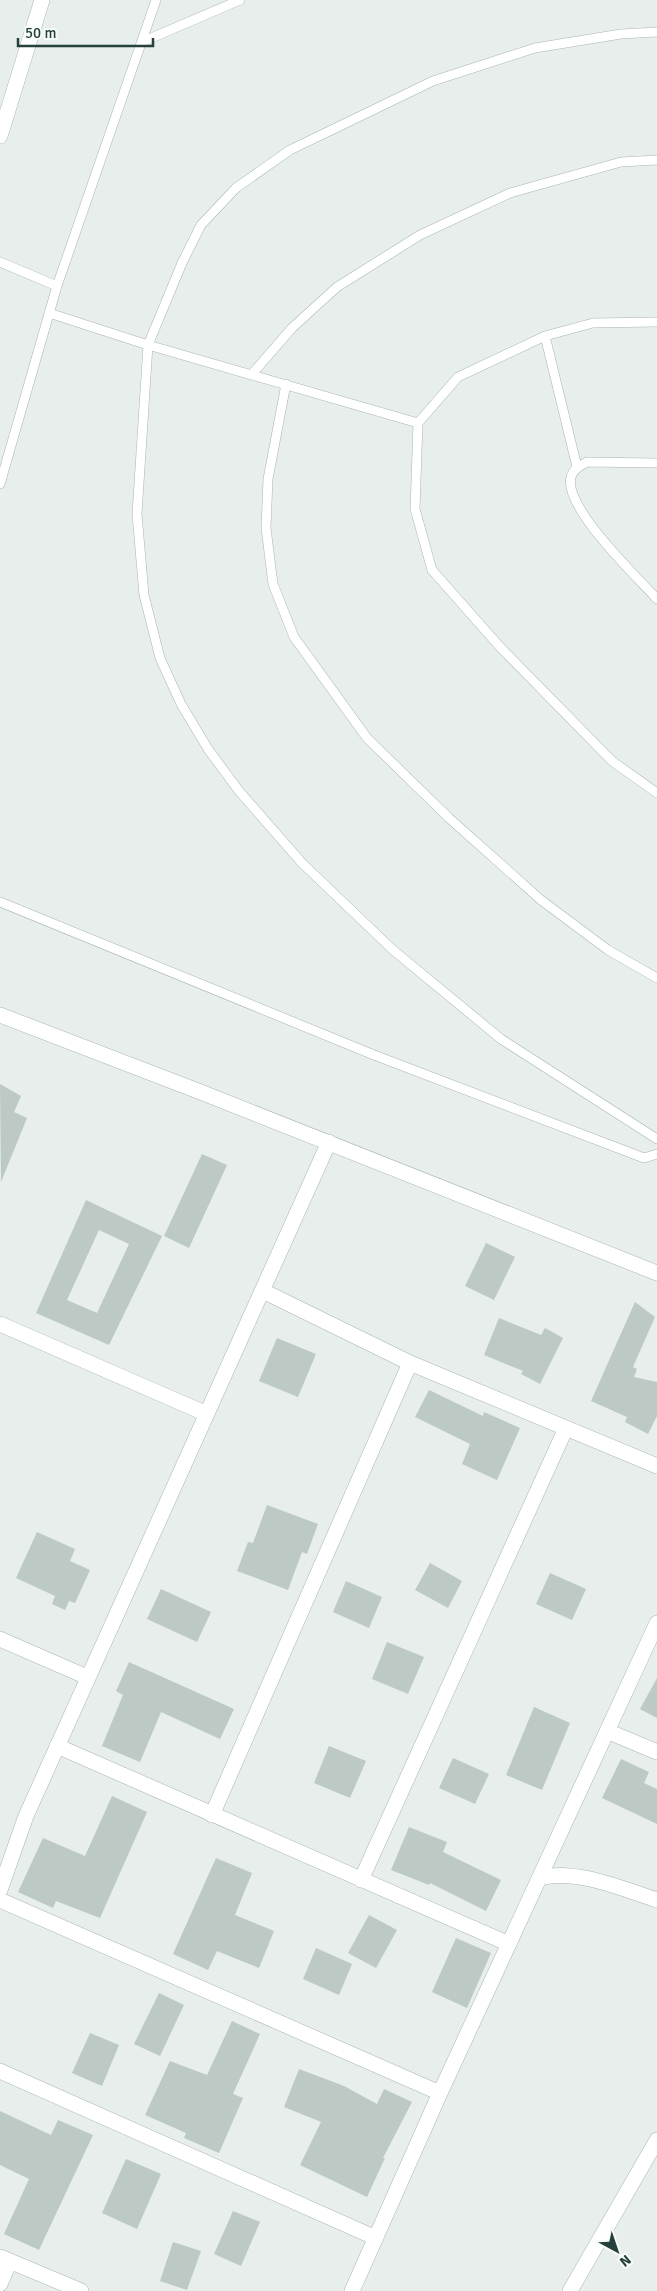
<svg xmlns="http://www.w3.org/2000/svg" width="657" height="2291" viewBox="0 0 657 2291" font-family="Signika,sans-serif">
<rect width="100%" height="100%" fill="#e7eeec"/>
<!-- building -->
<path fill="#bcc9c5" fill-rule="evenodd" d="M0 1084 21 1096 14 1112 27 1118 1 1182Z
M202 1154 227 1165 189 1248 164 1236Z
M86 1200 162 1236 109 1345 36 1313ZM99 1230 129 1244 97 1313 67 1300Z
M486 1243 515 1257 494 1300 465 1286Z
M635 1302 655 1317 633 1367 637 1369 634 1377 657 1382V1416L648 1434 625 1422 627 1417 591 1401Z
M499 1318 541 1335 545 1328 563 1338 540 1384 521 1374 523 1371 484 1355Z
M277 1338 316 1354 298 1397 259 1381Z
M429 1390 483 1416 484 1412 520 1428 497 1480 462 1464 470 1444 415 1417Z
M267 1505 318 1524 307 1554 302 1552 288 1590 237 1571 248 1542 253 1543Z
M37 1532 75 1549 70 1561 90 1570 75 1603 69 1601 65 1610 52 1604 55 1596 16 1578Z
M430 1563 462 1581 448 1608 415 1590Z
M550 1573 586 1589 572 1620 536 1604Z
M346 1581 382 1597 369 1628 333 1612Z
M161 1589 211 1612 197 1642 147 1619Z
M387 1642 424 1657 408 1694 372 1679Z
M129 1662 234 1709 220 1739 161 1712 140 1762 102 1746 123 1695 116 1691Z
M657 1678V1718L640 1709Z
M534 1707 570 1723 542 1790 506 1775Z
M329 1746 366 1761 350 1798 314 1783Z
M453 1758 489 1774 475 1804 439 1788Z
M621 1759 649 1772 644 1783 657 1789V1824L602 1798Z
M112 1796 147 1812 100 1918 56 1901 53 1908 18 1892 43 1838 85 1856Z
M409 1827 447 1842 443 1852 501 1880 486 1911 430 1883 429 1885 391 1870Z
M216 1858 252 1873 235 1915 274 1931 259 1968 217 1951 208 1970 173 1954Z
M369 1915 397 1930 376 1968 348 1953Z
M456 1938 491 1953 467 2008 432 1992Z
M316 1948 352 1964 339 1995 303 1979Z
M159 1993 184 2005 160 2056 134 2044Z
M232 2021 260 2034 233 2094 243 2098 219 2153 184 2138 186 2133 145 2115 170 2061 207 2075Z
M90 2033 119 2045 102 2086 72 2073Z
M299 2069 344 2086 377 2104 384 2089 412 2102 383 2158H385L367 2197 300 2165 321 2122 284 2107Z
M0 2111 51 2135 58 2120 93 2135 39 2250 4 2234 29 2179 0 2165Z
M126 2159 161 2174 137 2229 102 2213Z
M233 2211 260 2222 241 2266 214 2254Z
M173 2242 201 2251 187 2290 160 2281Z"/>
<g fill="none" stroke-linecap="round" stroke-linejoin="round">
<!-- lane casing -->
<g stroke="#a9b6b4" stroke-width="10">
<path id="lane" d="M657 32 621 34 535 48 433 81 290 150 236 188 201 225 182 263 148 345 137 514 144 595 160 658 181 704 208 749 239 791 302 863 393 950 501 1039 657 1139
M142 42 240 0
M0 262 57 286
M49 313 148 345 418 423
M657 322 593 323 545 336 458 377 418 423 415 509 432 570 500 647 612 761 657 793
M545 336 577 467
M252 374 292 328 337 287 420 235 510 193 621 162 657 160
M286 384 268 479 266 528 273 584 294 637 367 738 449 818 541 900 608 950 657 978
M657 463 587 462C581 465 573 469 571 477 563 507 637 577 657 599
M0 484 57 286 156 0
M0 902 374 1055 644 1158 657 1154"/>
</g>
<!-- street casing -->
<g stroke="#a9b6b4" stroke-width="16">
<path id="street" d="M0 136 42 0
M0 1015 198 1091 657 1273
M263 1291 410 1363 657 1466
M0 1324 207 1414
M0 1639 87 1677
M607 1731 657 1752
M57 1746 509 1944
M212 1815 410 1363
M540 1878C575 1868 623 1889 657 1900
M361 1880 566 1428
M0 1890 26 1816 329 1142
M0 1900 440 2093
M0 2071 376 2238
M0 2257 81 2291
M0 2284 10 2261
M352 2291 440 2093 657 1623
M570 2291 657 2140"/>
</g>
<!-- lane -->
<use href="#lane" stroke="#fff" stroke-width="9"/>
<!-- street -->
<use href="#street" stroke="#fff" stroke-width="15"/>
</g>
<!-- north arrow -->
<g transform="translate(617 2251) rotate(140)" stroke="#f7fbf9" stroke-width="4" paint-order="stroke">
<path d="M0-4L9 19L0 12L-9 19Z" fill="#26403c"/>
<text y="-8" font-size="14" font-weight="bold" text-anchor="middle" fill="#26403c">N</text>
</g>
<!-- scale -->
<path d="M18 38v8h135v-8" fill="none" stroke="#26403c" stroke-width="2.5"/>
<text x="25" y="38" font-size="15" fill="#26403c" stroke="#f7fbf9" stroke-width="4" paint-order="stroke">50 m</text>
</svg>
